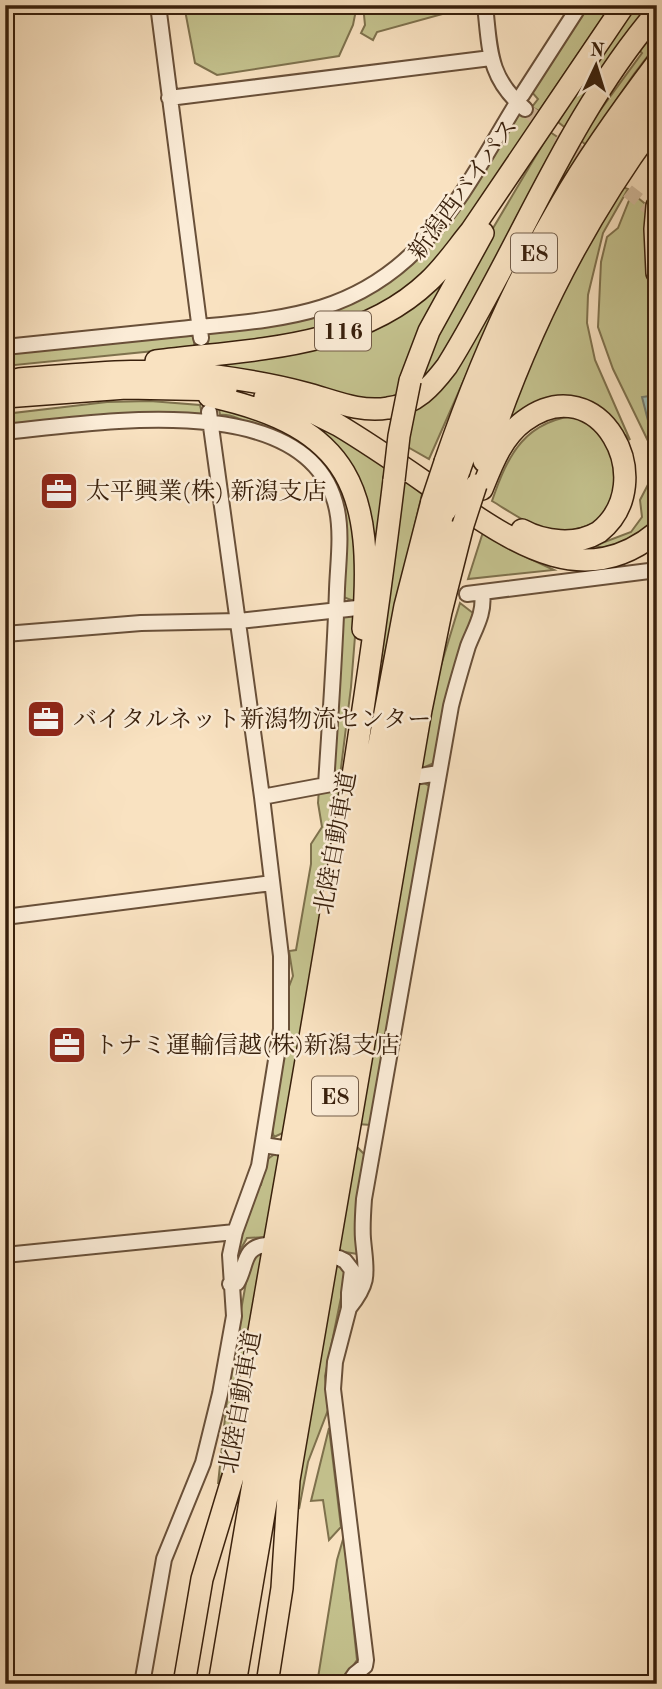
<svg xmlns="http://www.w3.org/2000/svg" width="662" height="1689" viewBox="0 0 662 1689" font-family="'Old Standard TT','Noto Serif JP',serif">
<rect width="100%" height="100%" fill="#f9e2c1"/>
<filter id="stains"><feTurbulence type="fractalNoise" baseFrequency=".00286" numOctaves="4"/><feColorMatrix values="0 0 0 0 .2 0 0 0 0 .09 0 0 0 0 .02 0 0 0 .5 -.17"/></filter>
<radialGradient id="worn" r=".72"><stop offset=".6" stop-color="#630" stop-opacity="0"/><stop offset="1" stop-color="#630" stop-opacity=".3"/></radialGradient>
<!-- green -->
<path fill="#c4c28e" stroke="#7e714d" stroke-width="2" d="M184 5H357L353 25 339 56 217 75 195 63Z
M363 5H453L445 7 446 13 377 32 373 40 361 33 365 25Z
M587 5H611L539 111 532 107 538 99 530 90Z
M635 5H653C618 43 590 83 568 130L558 122 599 57Z
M657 30V44L634 74 586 145 579 139 642 53 638 49Z
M530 110 537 117C495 182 455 259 388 301 335 334 268 339 208 345L207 336 213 330 304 320 348 305 394 278 435 239 513 113Z
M550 132 565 142 432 373 416 387 421 369 483 245Z
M573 147 581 154 483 337 429 459 406 446 412 406Z
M622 187 628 189 603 233 588 295 587 323 595 360 630 440 600 409 507 426 512 401 567 284Z
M632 193 649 207 648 272 657 313V522C643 533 612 552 594 546L631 532 642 517 640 500 653 475 650 445 613 369 598 327 601 262 607 237 618 228Z
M443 280 449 283 397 397 380 401 349 398 217 372 216 363 313 349Z
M191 332 195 335 194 347 5 366V352Z
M150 401 200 405 202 414 199 417 5 428V414L107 402Z
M219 409 261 417 314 444 353 507 356 602 341 596 337 495C313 475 250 411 220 415Z
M287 411 328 428 387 465 375 589 368 516Z
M580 415 624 460 604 518C555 545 535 527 492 501 508 454 525 420 580 415Z
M403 479 422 494 383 662 379 659Z
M483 532 503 546 554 570 468 579Z
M460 603 473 613 455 668 434 763 416 771 429 705Z
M357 611 351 687 340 776 328 770 340 617Z
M417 779 431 787 371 1125 357 1124Z
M339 786 330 878 285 1132 274 1137 270 1123 285 997 293 976 289 951 296 950 311 864V844L322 827 318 803 319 788Z
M356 1146 365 1155 358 1254 338 1251Z
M279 1151 283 1153 266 1237 247 1238 234 1261 256 1188 261 1185 265 1161Z
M263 1247V1261L230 1453 218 1484 230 1371 251 1255Z
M336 1260 346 1273 325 1376 328 1410 308 1462 299 1509 297 1487Z
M329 1428 341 1527 329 1540 323 1500 311 1501Z
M344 1536 357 1660 341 1684H317L337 1560Z"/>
<!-- water -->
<path fill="#9ebdb5" stroke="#767e71" stroke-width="2" d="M657 395V452H656L642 397Z"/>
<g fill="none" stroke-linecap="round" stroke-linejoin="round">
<!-- minor-tunnel -->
<path stroke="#d3bb9d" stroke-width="14" stroke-dasharray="14 7" stroke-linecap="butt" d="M525 109 595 165
M611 178 657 214"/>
<!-- minor casing -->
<g stroke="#695039" stroke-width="18">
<path id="minor" d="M158 5 201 338
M485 5C490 50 488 78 525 109
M522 95 580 5
M169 98 491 58
M5 347C63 341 121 335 180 329 275 319 352 319 423 243 461 203 488 150 517 103
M5 432C95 423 312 386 337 510 342 535 338 563 337 589 335 654 330 720 326 785
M467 594 657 570
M5 634 141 623 239 621 357 608
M420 776 439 773
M262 797 342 782
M5 917 272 883
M263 1145 283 1148
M5 1255 235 1232
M339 1258 345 1261 352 1270 349 1293V1308L335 1362 333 1389 366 1660 365 1666 355 1674 348 1684
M230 1284 237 1283C247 1267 242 1247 266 1245
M349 1308C371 1281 366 1272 363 1239 362 1226 363 1213 364 1199L451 706C456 686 462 666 468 646 475 628 485 613 482 593
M142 1684 164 1559 203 1463 220 1394 234 1316 230 1255 235 1232 259 1166 281 1029V956L262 797 209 412"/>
</g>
<!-- highway casing -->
<g stroke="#39200c" stroke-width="24">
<path id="highway" d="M657 206 655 229 657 273
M156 361C250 349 357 350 429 281 445 266 457 248 471 231L624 5
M19 379C84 374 150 366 216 376 246 380 276 385 305 393 332 400 359 413 388 408 416 404 431 387 447 366 519 250 567 117 657 12
M410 381 429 331 483 233
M209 396C353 427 374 491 363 629
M5 397 126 388 226 390
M265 397 314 413 338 425C375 447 410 472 445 496 511 540 582 594 657 532
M484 461C523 341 581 223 657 121
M445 462C476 372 513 286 561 204 589 155 623 108 657 63
M459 471C508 329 567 212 657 90
M482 489C492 464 502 437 524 421 599 365 662 482 599 532 576 546 544 542 522 530
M184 1684 202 1579 235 1470C291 1141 354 812 394 480
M219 1684 375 766 405 606 432 501
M235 1684 400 718 422 608 446 510
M267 1684 282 1588 289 1480 421 710 441 612 463 525"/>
</g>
<!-- minor -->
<use href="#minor" stroke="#fbecd7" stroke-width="14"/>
<!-- highway -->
<use href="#highway" stroke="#f9e2c1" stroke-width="21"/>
<!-- highway-bridge casing -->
<g stroke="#39200c" stroke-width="24" stroke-linecap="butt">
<path id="highway-bridge" d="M394 480 399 436 410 381
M432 501 445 462
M446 510 459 471
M463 525 476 485"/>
</g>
<!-- highway-bridge -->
<use href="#highway-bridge" stroke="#f9e2c1" stroke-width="21"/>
</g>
<!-- icons -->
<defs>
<g id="office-square" transform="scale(2.0125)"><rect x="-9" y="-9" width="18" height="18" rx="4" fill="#8f2418" stroke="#fbecd7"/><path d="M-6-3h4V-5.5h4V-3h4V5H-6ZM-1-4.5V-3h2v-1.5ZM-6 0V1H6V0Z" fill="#fff"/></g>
</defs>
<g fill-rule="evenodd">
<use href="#office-square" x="59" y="491"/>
<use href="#office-square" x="46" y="719"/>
<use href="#office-square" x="67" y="1045"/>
</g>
<g text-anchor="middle" stroke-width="5" stroke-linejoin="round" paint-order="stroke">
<!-- shield labels -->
<g fill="#fbecd7" stroke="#735d49" stroke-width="2">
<rect x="511" y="233.5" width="46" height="39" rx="5"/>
<rect x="315" y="311.5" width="56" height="39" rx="5"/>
<rect x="312" y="1076.5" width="46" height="39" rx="5"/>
</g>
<g font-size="23" font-weight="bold" fill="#39200c">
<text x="534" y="261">E8</text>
<text x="343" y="339">116</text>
<text x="335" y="1104">E8</text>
</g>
<!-- street labels -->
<g font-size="24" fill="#39200c" stroke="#fbecd7">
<text transform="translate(463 189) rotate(-54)" y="8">新潟西バイパス</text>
<text transform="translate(335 843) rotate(-80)" y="8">北陸自動車道</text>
<text transform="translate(240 1402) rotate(-80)" y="8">北陸自動車道</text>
</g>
<!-- poi labels -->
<g font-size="24" fill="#39200c" stroke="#fbecd7" text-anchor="start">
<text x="86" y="499">太平興業(株) 新潟支店</text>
<text x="73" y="727">バイタルネット新潟物流センター</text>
<text x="94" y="1053">トナミ運輸信越(株)新潟支店</text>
</g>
</g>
<!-- margin -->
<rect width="662" height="1689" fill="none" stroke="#f9e2c1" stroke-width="28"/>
<rect x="7" y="7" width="648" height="1675" fill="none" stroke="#39200c" stroke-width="3.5"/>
<rect x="14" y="14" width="634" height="1661" fill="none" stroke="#39200c" stroke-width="2"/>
<!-- north arrow -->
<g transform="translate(596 66) rotate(4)" stroke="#fbecd7" stroke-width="5" paint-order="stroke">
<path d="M0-5L12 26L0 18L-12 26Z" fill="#39200c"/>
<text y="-10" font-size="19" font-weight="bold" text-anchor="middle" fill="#39200c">N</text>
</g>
<rect width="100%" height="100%" filter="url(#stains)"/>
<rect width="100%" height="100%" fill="url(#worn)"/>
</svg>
